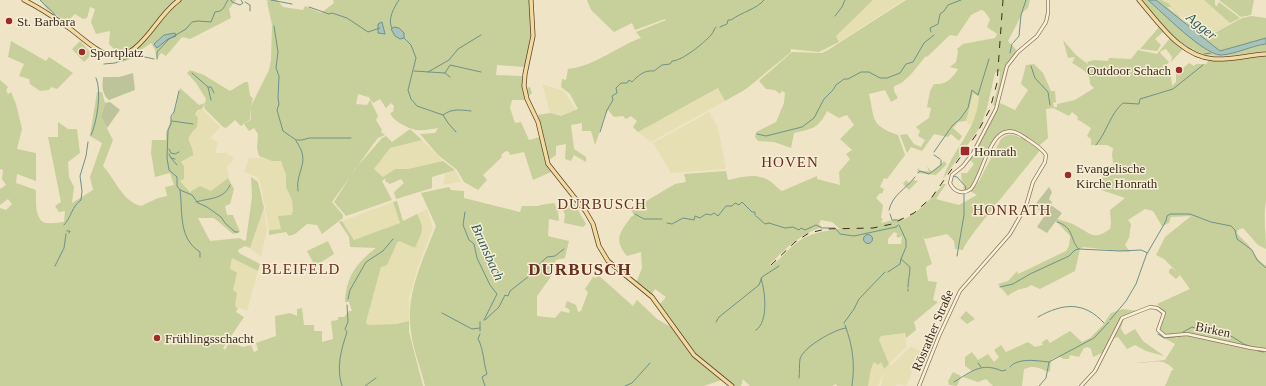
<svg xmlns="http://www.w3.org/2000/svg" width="1266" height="386" viewBox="0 0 1266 386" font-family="'Times New Roman',serif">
<rect width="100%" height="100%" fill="#f0e4c7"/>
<!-- farmland -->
<path fill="#e6dfb4" d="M873 0H904L839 42 836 36Z
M1161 0H1204L1230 23 1208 34H1203Z
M542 84 564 91 576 110 561 116 550 113Z
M719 88 725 101 651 142 638 132Z
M973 93 979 98 978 111 974 123 968 125 966 121V115Z
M202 109 220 127 207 142 211 138 218 142 215 153H225L227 150V154L234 158 232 162 227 166 229 177 211 191 204 188 191 192 180 181 184 179 181 163 192 155V149L188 140V136L197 127 196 112Z
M709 112 718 128 726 169 671 173 653 143Z
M422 140 443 161 408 169H395L383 177 374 169 390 148Z
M249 158H261L272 161H281L286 175V187L292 200 294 211 281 229 269 230 260 181 257 177 244 172Z
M455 170 461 182 443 185 445 173Z
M393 202 400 223 354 240 342 221Z
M264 208 267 229 261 257 250 248Z
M427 209 433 228 417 270 409 299V321L396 324 368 325 366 322 381 267 399 241 415 248 422 222 417 214Z
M232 258 258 271 247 311 235 306 237 293 233 291 237 274 230 270Z
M904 333 907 346 889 364 879 340 881 336Z
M911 346 921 351 906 386 897 384 896 386H881L884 372 878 386H868L871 369 874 361 881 362 884 369 889 364 891 366Z"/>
<!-- green -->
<path fill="#c7cf9a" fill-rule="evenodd" d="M40 0H236L229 9 231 18 190 39 182 37 166 56 161 53 157 59 155 50 151 43 134 55 137 57 122 62 118 53 109 44 110 31 96 34 91 22 95 9 90 7 87 18 83 19 75 14 67 22 47 9Z
M266 0H277L283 7 303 10 305 6 321 13 334 3 333 0H530L532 34 525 64 524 67 497 65 496 75 522 76V89L530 87 532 93 524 100H512L510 108 515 123 521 122 529 140 540 137 544 158 551 172 533 180 524 152 510 155 509 152 506 151 501 155 502 157 483 175 487 180 478 190 464 182 457 170 438 155 420 134 435 133 438 128C431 129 422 131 416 130 407 128 393 121 390 113L393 112 394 106 391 103 386 108 380 99 373 103 364 91 368 97 358 94 356 104 367 105 370 100 378 116 376 120 382 130 381 132 385 135 378 138 374 143 332 202 343 215V218L322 234 317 225 307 224 295 234 289 236 286 232 269 235V230L281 229 278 216 291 215 293 211 292 200 286 187V175L281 161H272L259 156 257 148 258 134 254 128 249 131 244 124 251 119V107L250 119 241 126 235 120 226 128 223 127 204 108 206 99 196 83 187 73 190 70 204 75 230 91 245 82H248L250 96 253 98 251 106 269 70 271 60 272 25 267 2H269Z
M587 0H873L836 36 839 42 819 52 791 49V52L746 89 725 101 718 88 638 132 633 127 637 121 631 116 626 119 623 116 614 117 608 110C601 122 600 133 595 145L591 131H582V123L571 125 574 149 586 157V162L574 155 571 161 565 159 566 144 556 146V155L549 160 547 158 538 115 550 113 561 116 578 109 570 94 561 87 562 79 566 80 568 69C595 66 616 47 641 38L636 32 666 20 665 19 635 30 632 23 614 32 591 10Z
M906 0H1030L1028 8 1023 12 1008 41 1017 51 1006 66 995 106 993 105 999 83 1000 71 995 73 987 108 981 126 943 179C952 149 976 133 979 97L973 93 966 121 958 122 953 128 962 136 959 141 951 134 948 137 934 134 922 151 911 147 907 153 900 135 907 134 914 144 921 147 925 140 918 136 920 131 916 127 929 118 931 108 927 107 930 91 934 84C946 85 952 79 958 69L945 66 950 67 956 62 958 52 957 49 963 44 995 38 997 34 987 27 990 19 984 11 981 10 971 15 957 36 950 35 927 57 926 56C917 66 907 83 894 86V91L898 98 891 102 885 90 869 94C875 120 870 125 898 135L905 155 887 179 884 178 880 187 884 189 882 194 880 193 876 198 883 205 881 218 883 219 881 223 902 218 903 220C920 211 931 199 943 184H946L936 199 959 205 977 195 970 191 979 181 1001 139C1013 127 1028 144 1040 150 1030 164 963 242 963 250L955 249 954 241 947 234 925 239 923 236 932 264 926 267 928 281 937 282 933 300 938 302 914 322 916 330 906 338 905 333 881 336 879 340 889 364 884 369 881 362 878 365 874 362 871 369 868 386H837L836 384 832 386H750L743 379 741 386H733L697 356 660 304 666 297 655 289 651 295 636 283 642 268 641 252 627 256C613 239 620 233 631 217L634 215 631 210 675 184 686 182 684 174 726 171 728 180C741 177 754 173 766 179 772 181 776 187 782 191L817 176V179L840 185 839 172 850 159 846 154 852 150 840 139 854 125 847 115 839 118 827 111C819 128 812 129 794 133L791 148 774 142 758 141 755 137 756 132 776 122 784 103 785 93 782 91 780 94 775 90 766 89 759 81 792 52 822 53 828 50ZM821 220 832 222 840 229C823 231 808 233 795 244 786 251 780 260 771 266L770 264C786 248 800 234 822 227L819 224ZM894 232 898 234 896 235 898 238 902 236 901 244H888V239Z
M1141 0H1148L1211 53 1222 55 1266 44V51C1241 54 1216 61 1193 50L1195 47 1190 51 1184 44 1175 39Z
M1156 0H1161L1168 3 1181 18 1205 35 1230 23 1204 0H1215V5L1217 6 1219 2 1240 18 1205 36 1180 18 1171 7H1167L1205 37V38L1242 18 1251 16 1266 18V38L1220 51Z
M1219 0H1254L1251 15 1241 17Z
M1160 26 1170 36 1168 37 1163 32 1155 39 1161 45 1157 51 1140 49Z
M1171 37 1183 49 1171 62 1172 57 1166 49 1161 51 1160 53 1169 62 1165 67 1171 74 1172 86 1176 82V71L1179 68 1181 70 1189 63 1194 66 1196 64H1206L1209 60 1266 55V201C1263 217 1266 232 1266 249L1258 245 1243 228 1238 230 1237 233C1240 238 1248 243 1250 247 1255 256 1258 260 1266 266V349H1251L1266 351V386H1165L1172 370H1174C1163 356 1150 364 1135 363L1165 360 1175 344 1157 334H1162L1160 328 1166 314 1157 304 1190 289 1180 275 1176 279 1169 273V270L1172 268 1179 274 1164 259 1156 255 1165 237 1191 216 1171 217 1169 223 1162 226 1153 211 1145 209 1128 220 1131 224 1129 238 1125 245 1130 252 1083 247 1080 249 1075 271 1040 289 1031 285C1025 290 1018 287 1008 296L998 284 1008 281 1017 271 1018 274 1066 251 1069 246 1070 236 1056 221 1057 219C1064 221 1072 223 1078 227 1093 235 1094 240 1110 229L1111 223 1110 210 1125 198 1101 190 1102 178 1115 174 1112 155 1113 148 1107 145H1091V139L1087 136 1091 128 1077 119 1078 117 1072 112 1069 116 1053 108 1046 109 1048 138 1039 146C1032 141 1025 133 1016 131 992 122 981 167 974 183L971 188 963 191 964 185 962 182 961 173H967L974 164 970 160 1000 103 1015 110 1028 90 1021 84 1026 65 1034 64 1043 73 1051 91H1055L1056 102 1053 103 1054 107H1057V104L1075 100 1094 88 1090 84C1091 73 1081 68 1072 63L1075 57 1068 58 1063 40 1076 55 1089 65 1087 62 1094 60 1108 61 1109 58 1131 59 1138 50 1157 54Z
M11 41 46 61 49 57 73 73 57 89 51 87 49 90 40 91 30 84 29 79 19 76 24 64 8 57Z
M80 41 92 54 84 62 72 49Z
M0 80 8 87 6 90 8 94 11 92 16 104 22 129 17 149 36 153V181L17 174 16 183 36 190C36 200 34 223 48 223 53 224 59 222 64 222L65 211 59 212 55 206 61 202 48 137H58V122L68 129H77L80 153 68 162 69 177 74 187 72 203 93 190 90 177 102 143 90 136 97 92H102L105 103 101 117 113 140 103 166C115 179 122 201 141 206L158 198 167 196 165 187 174 185 170 173 155 177 151 153 152 140H166V133L176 106 180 88 199 105 205 103 202 109 198 110 195 114 198 118 197 127C181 143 193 139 193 156H191L181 162 184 166V179L180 181 190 192 200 186 211 191 228 178 234 189 230 204 225 206 227 215H233L240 232 233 234 214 218H198L210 241 240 238 244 241 246 240 252 197 251 177 258 182 264 208 250 248 245 246 238 250 239 253 260 264 258 271 232 258 230 269 237 273 233 290 237 293 235 306 238 308 236 312 244 317 223 348 225 350 232 337 236 340 235 344 243 347 251 345 254 352 258 350 256 343 276 336 275 316 290 313 297 316V309L302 308 304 325H314V331H322V342L333 339 331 321 338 320V317H344L349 311H352L349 302H345C346 277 356 263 376 248L350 247 349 237 339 222 342 221 354 240 400 223 393 202 397 201 403 221 417 214C426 228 421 234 415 248L399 241 397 243 387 265 381 267 366 322 368 325 396 324 409 321V332L423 386H0V208L6 210 12 204 8 199 0 205V189L6 185 2 179 3 170 0 169Z
M410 129 422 140 390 148 374 169 383 177 395 169H408L443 161 455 170 432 177V188L396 199 394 192 404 183 401 179 390 184 385 181 386 178 382 181 392 200 346 216 334 202 355 169 382 138 386 136 392 142Z
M944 161 947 164 936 175 917 173 918 168 921 171H929L927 166 932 172Z
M906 180 909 183 913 180 918 181 909 190 903 184Z
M449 187 451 190 464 191V198L520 212 522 206H539L540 205 554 203 557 208 574 203 586 224 583 227 564 223 565 215 563 210 558 211 559 221 549 219 548 236 569 241 565 258 556 260 550 278 537 296V316L555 318 561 311 569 313 570 310 565 307 567 301 576 305 578 312 581 311 588 292 585 289 593 277 596 278 598 275 633 306 637 300 657 319 671 327 691 352 722 380 704 386H425C421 368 413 350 411 332 405 294 423 260 436 226L421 193Z
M328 241 334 254 315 266 307 251Z
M1123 309 1138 311 1124 316 1121 329 1125 335 1135 329 1143 341 1164 356 1146 351 1135 345 1127 349 1118 337 1111 339 1104 352 1093 357 1091 349 1088 347 1084 348 1079 357 1070 355 1069 359H1063L1059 356 1051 360 1050 372C1038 369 1037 364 1024 369L1022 386H993L986 379 978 382 963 377 972 371 965 366V357L972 352 978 360 988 354 994 362 999 357 994 350 1001 345 1006 352 1028 342 1035 347 1043 345 1042 342 1047 339 1050 343 1070 331 1082 342 1090 338 1103 325 1111 313Z
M966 311 975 319 967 324 960 318Z
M937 326 940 327 938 334 936 333 938 335 935 342 929 340Z
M953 372 961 376 957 386 949 385 948 381Z"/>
<!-- cemetery -->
<path fill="#bec499" d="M133 73 135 90 109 100C102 94 102 86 103 77H119Z
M110 102 120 110 107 128 101 117 105 103Z
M1049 187 1052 192 1049 199 1052 202 1051 205 1062 213 1047 233 1037 227 1045 215 1034 206Z"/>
<!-- water -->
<path fill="#a8c3bc" stroke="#6e928a" d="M1148 0H1156L1220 51 1266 38V44C1251 46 1236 54 1221 55 1204 55 1162 12 1148 0Z
M382 22 385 34 378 33V24Z
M394 27 399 28 404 33V38L400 39 395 36 391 29Z
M175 33 176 36 168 39 157 48 154 44 164 35Z
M863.5 239a4.5 4.5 0 1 1 9 0a4.5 4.5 0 1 1-9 0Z"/>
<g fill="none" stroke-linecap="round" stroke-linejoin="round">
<!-- stream -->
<path stroke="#6e928a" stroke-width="1" d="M40 0C45 6 52 10 56 16
M231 0 232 2 240 5 243 3 241 0
M271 0 292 4
M245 2 250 5V11
M309 7 329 14 332 13 347 18 368 32 380 28
M835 16 842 7 845 0
M274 26 278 52 276 68 279 76 278 98 279 104 277 110 283 131 296 140H302L309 138H351
M720 27 727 24 728 20H731C742 12 757 9 764 0
M392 28C387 20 394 7 399 0
M931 32 930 28 938 24 940 14 944 11 948 5 961 0
M404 38 411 45 416 58 408 90 411 99 417 106 443 115 448 123 456 132
M1013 43 1019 36 1021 15 1026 0
M1010 53 1012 44
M1204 54 1211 53
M157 59V52L169 39 186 29 192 22 198 21 211 22 215 12C225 11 223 7 228 0
M104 64 115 63 136 55 154 59
M1031 66 1035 78 1048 92 1050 105
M414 71 445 73 450 65 481 72
M428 72 449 60 458 49 481 35
M192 73 208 87 211 100
M445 73 450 77
M208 87H211L214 93
M179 91 174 112 171 116V124L168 130 167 158 169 170 177 177V186L180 190 192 195 198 203 207 207 221 217 225 223 235 232H238
M443 115C452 108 461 110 471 111
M172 121 193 124
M600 132 607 110 613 100 612 96 617 93 616 88 621 83H627L629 80 632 82C639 75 644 70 654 71L662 65 670 64 672 61C682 61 704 43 711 35 714 32 713 30 716 27
M757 134 766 136 802 127 814 118 824 99 833 90 836 85 844 79H848L861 72H869L880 78H887L900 73 906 64 913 62 924 43 934 35
M91 135C97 123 102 90 96 78
M296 141C312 163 295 170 298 191
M1096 145C1107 132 1110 114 1123 103L1139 104 1140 99 1173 89 1203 65
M169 149 171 153 175 154 179 152
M934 152 952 126 960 119 968 108 972 90 978 95 989 59
M169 154 171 158 175 159
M934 155 940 159
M171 158 177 165
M918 173 920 171 929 174 941 165V160
M953 176 957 177 966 187 965 190
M180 190C183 213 178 238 200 252V257
M196 202C208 198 224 200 230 185
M889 210C893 194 905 190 915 177
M465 212 463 225 469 240 474 244 477 258 490 285 497 294 484 320
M635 214 644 219H662
M890 214 892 220H897
M756 216 765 224 769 223
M1057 222C1075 227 1070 242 1079 249L1120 251 1141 250 1148 253
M667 223 672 224 683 218 694 220 695 216 700 218 706 214 711 215 714 213 718 216 726 206H732L735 203 739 205 742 202 752 212H755V215
M769 223 785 228 793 227 799 230 801 228 805 230 816 225 822 228H835
M64 225C71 218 72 206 81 200L82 191 80 176 86 156 88 142
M899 225 906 240V247L901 259 910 267C910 275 908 280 908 287
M896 227 898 225
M836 229 840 234 854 236 896 227
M67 231H70L69 233
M1148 252 1166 221 1167 216 1170 214H1190L1211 222 1231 226 1235 230 1237 239 1252 250 1257 260 1266 268
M957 256 964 215V194
M55 266 64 248 66 234
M888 272 900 264 901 259
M530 274 548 268
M1000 287 1013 284 1030 274 1069 256 1075 250 1079 249
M908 289V291
M348 299 350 290 366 262 383 251 393 239
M442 313 472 329 480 328
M1038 317C1063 303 1084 301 1104 323
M485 320 499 307 505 295 508 296 510 291 529 276 531 272 547 257 555 256 564 249
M1110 320 1126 301 1136 284 1147 253
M480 322V331
M716 322 719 317 759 285 762 277 779 266
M844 323 854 309 859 299 885 272
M845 325C853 347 855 363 852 386
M756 330C769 322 765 290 761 279
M1183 332 1192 327 1203 331 1209 330C1216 336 1220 333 1228 335 1235 337 1241 344 1249 346
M480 334 478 339C484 350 483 361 487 374L482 377 485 386
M1158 334 1164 338
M1165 338 1180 336
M1093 339 1109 322
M1258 351 1264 352
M978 363 981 367
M1010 367C1018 357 1038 361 1049 362
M799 378C800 372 799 365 800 359 803 347 835 329 846 328
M954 382C972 371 982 362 1002 371L1006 370
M342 386C336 368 341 350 347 332L345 329 348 322 347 305
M365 386 376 378
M625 386 632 383 650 363
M1039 386 1046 378 1049 362 1092 339"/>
<!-- minor casing -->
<g stroke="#8c765b" stroke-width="4">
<path id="minor" d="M919 386 939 336 960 291 1010 234 1026 206 1033 182 1045 162 1046 155C1041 147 1031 142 1024 137 991 113 985 172 971 189 963 195 954 192 950 183L952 175 963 166 973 153 996 109 1007 66 1018 52 1037 36 1046 22 1048 13V0
M1081 386 1095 371 1122 318 1150 307 1157 308 1164 313 1158 330 1165 336 1187 334 1251 348 1266 350"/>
</g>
<!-- major casing -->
<g stroke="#5a442f" stroke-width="5">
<path id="major" d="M24 0C40 8 55 18 69 28 89 42 110 69 135 48 152 34 161 13 179 0
M531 0 533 36 525 74 524 86 527 99 538 122 548 164 586 212 593 224 599 246 608 261 652 297 694 355 732 386
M1139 0C1159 23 1181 57 1214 59 1231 60 1249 55 1266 54"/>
</g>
<!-- minor -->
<use href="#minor" stroke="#faf1db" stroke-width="2.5"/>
<!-- major -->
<use href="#major" stroke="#f3da9f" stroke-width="3.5"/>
<!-- rail -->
<path stroke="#3c2e1f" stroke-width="1" stroke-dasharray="7 7" stroke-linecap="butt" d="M771 265 795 242 809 233 826 229 873 228 892 224 914 213 932 197 976 135 990 109 997 83 1003 0"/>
</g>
<!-- markers -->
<g fill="#9d2b29" stroke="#f7eed7" stroke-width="1.5">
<circle cx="9" cy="21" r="4"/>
<circle cx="82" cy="52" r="4"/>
<circle cx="1179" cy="70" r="4"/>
<rect x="960" y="146" width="10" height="10" rx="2"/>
<circle cx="1068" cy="175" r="4"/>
<circle cx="157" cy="338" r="4"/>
</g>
<g text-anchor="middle" stroke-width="3" stroke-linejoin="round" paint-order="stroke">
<!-- poi labels -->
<g font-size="13" fill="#3c2e1f" stroke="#f7eed7" text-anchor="start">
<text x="17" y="26">St. Barbara</text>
<text x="90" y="57">Sportplatz</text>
<text x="1171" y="75" text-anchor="end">Outdoor Schach</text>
<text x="974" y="156">Honrath</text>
<text x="1076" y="173">Evangelische<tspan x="1076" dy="15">Kirche Honrath</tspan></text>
<text x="165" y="343">Frühlingsschacht</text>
</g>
<!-- street labels -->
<g font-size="13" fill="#3c2e1f" stroke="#f7eed7">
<text transform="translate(1213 329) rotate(12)" y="5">Birken</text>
<text transform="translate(932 330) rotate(-67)" y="5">Rösrather Straße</text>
</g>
<!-- water labels -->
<g font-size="14" font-style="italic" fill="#2e5c5a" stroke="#f7eed7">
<text transform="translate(1202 26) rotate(39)" y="5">Agger</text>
<text transform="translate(488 252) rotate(66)" y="5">Brunsbach</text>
</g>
<!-- quarter labels -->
<g font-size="15" letter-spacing="1" fill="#6a2f1e" stroke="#f7eed7">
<text x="790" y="167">HOVEN</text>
<text x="602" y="209">DURBUSCH</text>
<text x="1012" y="215">HONRATH</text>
<text x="301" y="274">BLEIFELD</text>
</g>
<!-- district labels -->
<g font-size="17" font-weight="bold" letter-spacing="1" fill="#6a2f1e" stroke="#f7eed7">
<text x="580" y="275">DURBUSCH</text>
</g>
</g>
</svg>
